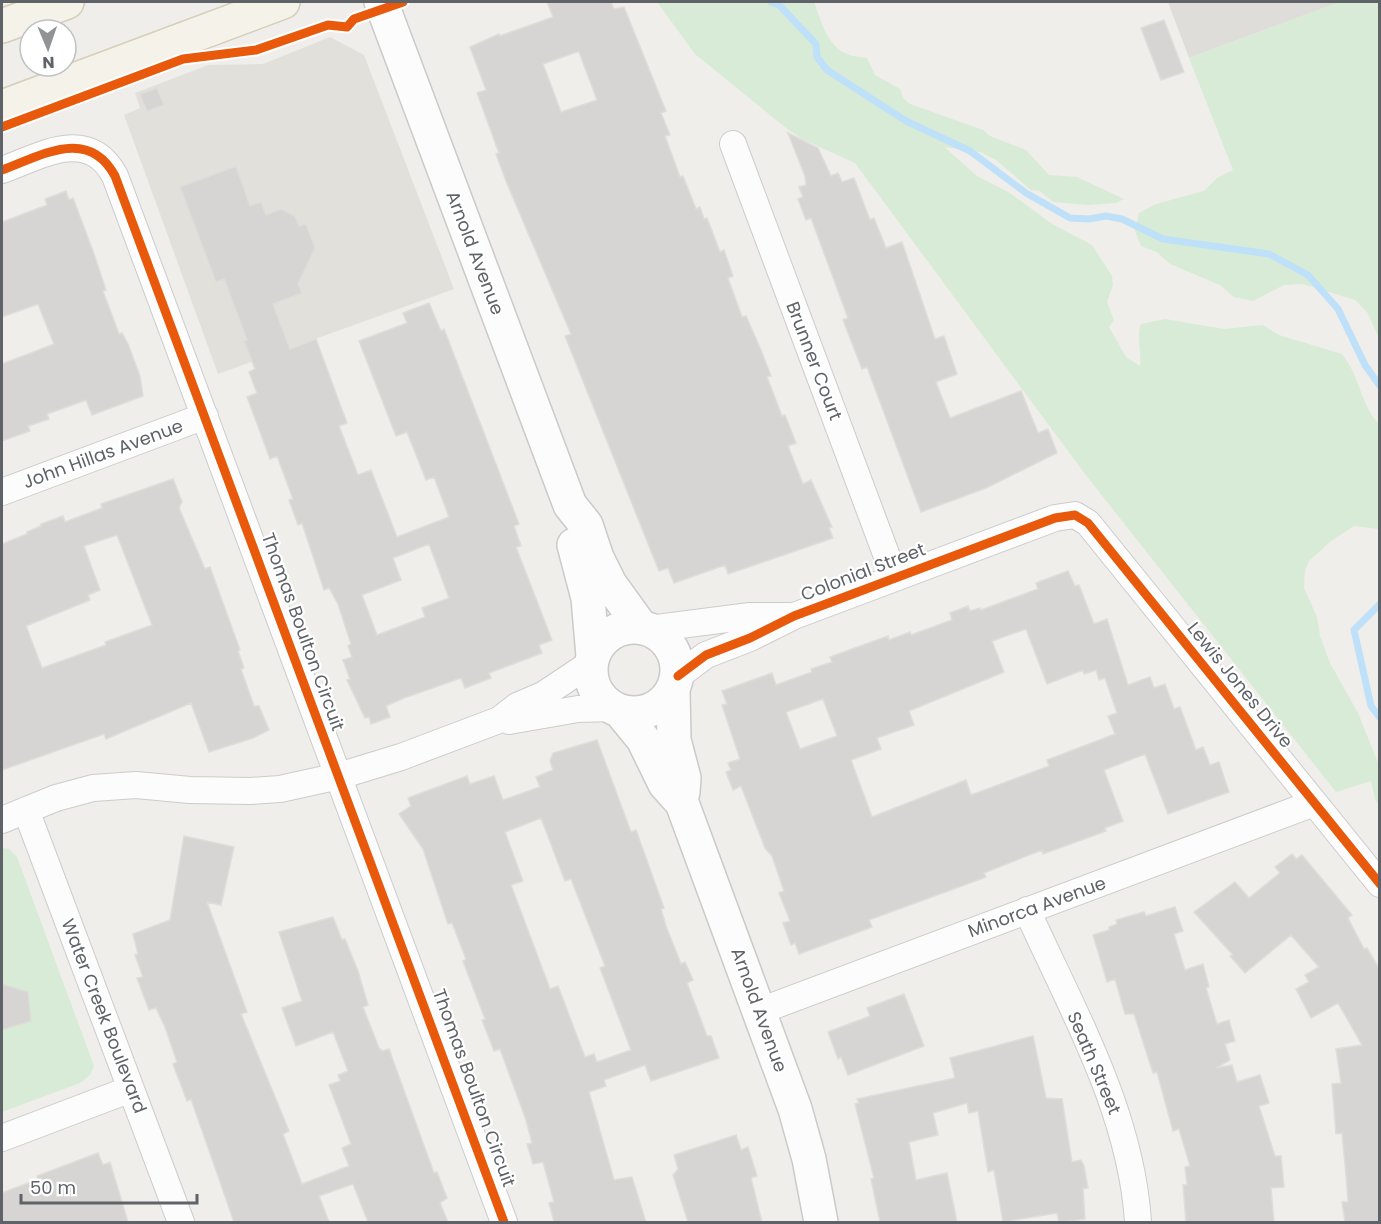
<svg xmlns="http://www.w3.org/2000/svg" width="1381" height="1224" viewBox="0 0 1381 1224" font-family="Poppins,sans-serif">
<rect width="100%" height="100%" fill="#efeeea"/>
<!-- industrial -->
<path fill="#dfddda" d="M1168 2H1340L1189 58Z"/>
<!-- education -->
<path fill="#e2e0da" d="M330 37 364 55 454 289 218 374 124 115 140 108 135 93 208 65 263 64Z"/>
<!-- green -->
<path fill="#d8ebd6" d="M657 2H814C821 20 826 45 847 54 853 57 861 57 867 58L875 75 900 89 903 98 910 104 983 130 990 136 1026 150 1049 175 1077 177 1124 199 1116 203 1088 205 1053 202 1040 191 1031 190 996 160 980 152 944 147 977 176 1010 193 1052 224 1092 245 1112 276 1113 285 1107 302 1114 320 1109 327 1126 357 1140 366C1142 353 1136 337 1141 324L1165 319 1224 329 1263 325 1279 335 1342 354C1359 374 1361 406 1379 424V529L1354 526 1331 541 1309 561 1305 570 1304 588 1317 617 1320 636 1330 663 1358 713 1379 765V806L1375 799 1371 781 1336 792 1085 474 855 163 802 139 786 128 695 54Z
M1340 2H1379V338L1367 312 1355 300 1303 284 1284 285 1253 301 1234 297 1220 285 1170 264 1157 252 1141 246 1135 231 1139 213 1156 204 1204 191 1217 178 1233 170 1189 58Z
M2 848 9 849 17 857 94 1066 90 1075 80 1083 2 1112Z"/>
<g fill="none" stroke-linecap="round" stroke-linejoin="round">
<!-- stream -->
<path stroke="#bfe0f9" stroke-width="7" d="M771 2 779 5 816 44 817 57 827 70 906 121 970 151 1026 193 1070 218 1089 219 1106 216 1122 219 1163 239 1269 254 1308 275 1338 309 1365 365 1380 386
M1380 604 1354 630 1371 706 1380 718"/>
</g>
<!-- building -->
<path fill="#d6d5d3" stroke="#deddd9" stroke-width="1.5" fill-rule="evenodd" d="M547 2H611L614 9 624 7 666 111 661 113 670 135 665 136 680 177 683 176 696 209 700 207 704 219 707 218 720 252 724 250 733 276 728 278 742 317 746 316 761 350 771 376 767 377 782 416 785 415 796 443 788 446 803 484 811 480 832 527 829 528 833 538 728 574 725 565 674 583 668 568 659 571 565 336 571 334 506 181 496 154 499 153 477 93 486 90 470 47 499 34 500 36 553 17ZM577 52H579L597 100 561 112 543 64Z
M1164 20 1184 72 1161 80 1141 28Z
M157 88 164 105 147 111 140 94Z
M788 133 818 148 831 176 838 173 842 182 854 178 870 220 874 218 886 248 902 242 935 339 944 336 957 374 936 382 950 418 1021 391 1038 433 1048 429 1057 453 986 488 921 512 867 367 862 369 843 320 848 318 811 218 806 220 798 199 803 197 799 187 806 185 805 176Z
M236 166 250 206 261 202 266 215 281 209 295 216 299 226 306 224 315 248 298 284 302 293 273 304 290 349 316 339 347 423 339 426 358 475 371 470 397 537 449 517 434 477 426 480 407 432 396 436 359 341 407 323 403 313 429 303 441 331 444 329 519 524 514 526 521 546 516 547 552 640 539 645 542 653 489 673 491 678 465 688 461 678 404 698 386 706 390 717 371 724 369 717 365 718 347 680 350 679 343 660 352 657 348 646 351 644 338 604 329 588 324 590 302 523 298 525 289 500 293 499 277 456 270 459 247 397 257 393 249 372 255 369 244 341 247 340 224 279 216 282 180 187ZM429 544 449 598 422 608 425 617 377 635 362 595 401 580 393 558Z
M66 191 69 200 73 198 93 251 106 290 103 291 119 334 122 333 128 344 140 376 143 396 92 415 86 400 47 414 49 419 28 426 30 431 2 441V364L54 344 38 304 2 317V222L47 205 45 199Z
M173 479 182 502 179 508 205 569 210 567 240 650 238 651 244 668 241 669 254 706H259L269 730 253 738 209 752 191 703 106 739 104 734 2 770V544L27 534V532L41 526V524L63 516 65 522 102 508 101 504ZM117 535 152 625 105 642 106 645 42 668 26 626 90 600 88 595 100 590 84 546Z
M1068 571 1075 586 1079 585 1094 624 1107 619 1128 685 1150 677 1154 688 1165 684 1174 709 1180 707 1196 750 1203 747 1210 765 1219 762 1229 792 1168 814 1145 754 1104 770 1123 821 1105 828 1106 831 1043 854 1042 850 984 873 986 877 869 920 872 927 799 954 795 943 791 945 783 923 790 921 779 893 784 891 772 856 765 848 741 786 733 790 726 772 731 770 728 763 740 759 722 705 727 704 722 691 772 673 776 685 812 672 811 669 832 662 830 657 888 636 889 640 910 632 911 635 952 620 950 613 968 606 970 611 980 608 981 610 1038 589 1036 583ZM1026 629 1047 684 1083 670 1084 674 1096 670 1099 680 1105 678 1117 713 1108 716 1115 734 1047 760 1049 766 971 795 966 780 872 817 851 760 881 749 877 738 914 725 909 711 1004 672 992 641ZM823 699 837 736 800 749 786 712Z
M597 740 631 832 636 830 664 908 661 909 666 926 681 964 685 962 693 980 687 983 692 996 707 1036H711L719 1058 651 1081 645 1065 604 1080 606 1086 589 1092 614 1180 632 1177 646 1222H554L549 1203 554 1202 543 1162 533 1164 527 1144 532 1143 526 1120 500 1049 494 1051 482 1020 485 1019 463 961 466 959 452 923 448 924 423 849 399 814 411 806 408 798 467 776 470 784 494 776 503 800 540 787 536 777 553 770 550 761 553 753ZM541 818 565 881 571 879 605 966 600 968 631 1050 597 1062 594 1054 585 1057 558 986 550 989 511 885 523 881 505 832Z
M184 836 234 847 221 905 207 902 247 1012 241 1014 289 1131 283 1134 302 1184 349 1166 342 1148 351 1144 329 1085 340 1081 338 1075 348 1071 333 1032 296 1046 282 1008 302 1001 279 932 333 917 342 940 345 939 358 971 368 1005 363 1007 379 1048 383 1051 389 1049 434 1173 437 1172 447 1198 440 1203 448 1222H368L353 1184 319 1196 329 1222H234L191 1099 187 1101 173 1064 177 1062 165 1027 156 1008 149 1010 137 978 143 977 135 955 138 954 133 934 170 920Z
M1292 854 1296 859 1302 855 1352 915 1348 918 1364 949 1367 948 1380 970V1222H1345L1342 1202H1348L1346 1175 1342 1133 1336 1134 1332 1084 1341 1083 1336 1049 1362 1045 1338 1003 1311 1018 1296 989 1309 982 1305 975 1319 967 1291 935 1245 973 1230 956 1233 955 1194 912 1235 882 1249 898 1280 873 1275 867Z
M1175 907 1183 931 1174 934 1185 970 1203 964 1209 987 1206 988 1217 1024 1229 1020 1235 1041 1225 1044 1230 1060 1216 1068 1232 1065 1237 1082 1260 1075 1269 1103 1259 1106 1275 1156H1281L1284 1187 1271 1188 1274 1222H1186L1183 1185H1187L1185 1167 1190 1166 1179 1129 1173 1131 1157 1072 1153 1073 1134 1014H1125L1115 979 1107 982 1093 935 1109 930V927L1117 924 1116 920 1144 912 1146 916Z
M2 984 28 992 31 1021 2 1030Z
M904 994 924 1046 848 1075 841 1057 838 1059 828 1032 870 1016 867 1008Z
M1033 1036 1046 1098 1062 1099 1072 1162 1081 1160 1084 1166 1088 1188 1083 1189 1085 1219 1059 1222 1057 1213 1003 1222 994 1170 988 1172 978 1111 969 1113 967 1103 933 1113 938 1135 909 1142 916 1180 947 1173 957 1222H880L871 1179 874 1178 855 1104 859 1103 857 1099 955 1078 950 1058Z
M736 1135 741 1150 748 1147 757 1176 751 1178 762 1222H688L673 1175 678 1169 674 1155Z
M98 1153 103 1165 110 1162 128 1222H2V1193L38 1179 37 1176Z"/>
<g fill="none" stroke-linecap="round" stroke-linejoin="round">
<!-- street casing -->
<g stroke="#cbcccc" stroke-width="28">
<path id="street" d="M733 144 895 578
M2 170C41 156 88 126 115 176L504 1222
M2 492 205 416
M649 629 750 616H788
M678 676 706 655 750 638 794 616 1055 518 1075 515 1088 523 1380 884
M509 721 578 709 613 708
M26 810 181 1222
M2 820 56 798 93 788 136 785 190 790 250 791 280 789 339 776 401 757 499 720 517 706 543 695 591 663
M1027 910C1072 1010 1131 1111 1138 1222
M760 1011 1314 803
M2 1138 131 1089"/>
</g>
<!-- secondary casing -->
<g stroke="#cacacb" stroke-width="36">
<path id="secondary" d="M381 2 570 505 586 525 597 558 610 584 641 627
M574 545 588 598 593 656
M591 670a43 43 0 1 1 86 0a43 43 0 1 1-86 0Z
M673 691 674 740 684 778 683 792
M620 711 643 739 665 784 682 803 795 1109 809 1159 821 1222"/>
</g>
<!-- primary casing -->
<g stroke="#d7ceb8" stroke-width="36">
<path id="primary" d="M2 26 67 2
M2 107 283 2"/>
</g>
<!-- street -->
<use href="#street" stroke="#fdfcfc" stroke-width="26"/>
<!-- secondary -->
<use href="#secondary" stroke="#fdfcfc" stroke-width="33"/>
<!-- primary -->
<use href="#primary" stroke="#f4f2e9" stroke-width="33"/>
<!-- cycleway casing -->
<g stroke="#fff" stroke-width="13">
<path id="cycleway" d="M2 127 183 59 256 50 328 25 347 27 354 19 403 2
M2 170C41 156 88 126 115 176L504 1222
M678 676 706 655 750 638 794 616 1055 518 1075 515 1088 523 1380 884"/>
</g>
<!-- cycleway -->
<use href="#cycleway" stroke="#e8590c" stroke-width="9"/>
</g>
<g text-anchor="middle" stroke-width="4.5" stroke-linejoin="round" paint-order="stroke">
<!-- street labels -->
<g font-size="18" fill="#5f6368" stroke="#fff">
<text transform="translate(475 253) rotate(69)" y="6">Arnold Avenue</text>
<text transform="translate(814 361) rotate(69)" y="6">Brunner Court</text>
<text transform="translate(103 454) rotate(-20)" y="6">John Hillas Avenue</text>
<text transform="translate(863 572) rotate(-21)" y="6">Colonial Street</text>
<text transform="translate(303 632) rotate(70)" y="6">Thomas Boulton Circuit</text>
<text transform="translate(1240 685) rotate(51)" y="6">Lewis Jones Drive</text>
<text transform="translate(1037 907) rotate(-20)" y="6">Minorca Avenue</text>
<text transform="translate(759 1010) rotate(70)" y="6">Arnold Avenue</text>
<text transform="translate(104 1016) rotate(69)" y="6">Water Creek Boulevard</text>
<text transform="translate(1094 1063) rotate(67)" y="6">Seath Street</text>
<text transform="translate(474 1088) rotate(70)" y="6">Thomas Boulton Circuit</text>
</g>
</g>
<!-- border -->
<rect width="1381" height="1224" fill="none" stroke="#5f6368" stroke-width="6"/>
<!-- north arrow -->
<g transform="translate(48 48) rotate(178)"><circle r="28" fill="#ffffff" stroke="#bfc1c3" stroke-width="1.5"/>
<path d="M0-4.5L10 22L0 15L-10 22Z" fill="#919496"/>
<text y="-9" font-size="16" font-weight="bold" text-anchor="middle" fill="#5f6368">N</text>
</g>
<!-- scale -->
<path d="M21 1194v9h176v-9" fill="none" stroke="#5f6368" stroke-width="3"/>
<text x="30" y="1194" font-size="18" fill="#5f6368" stroke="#ffffff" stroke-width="4.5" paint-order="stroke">50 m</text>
</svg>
